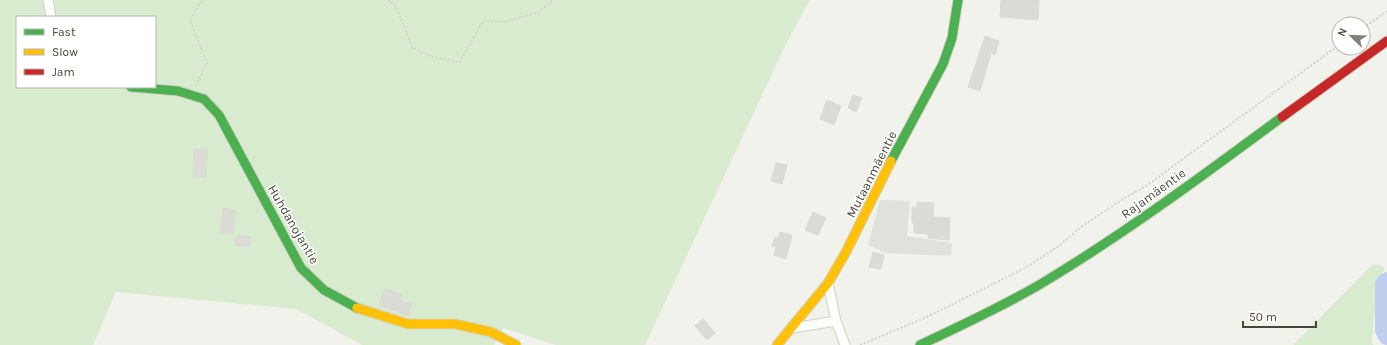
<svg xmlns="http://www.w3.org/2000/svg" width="1387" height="345" viewBox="0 0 1387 345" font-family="Karla,sans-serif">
<rect width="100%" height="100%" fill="#f2f2ec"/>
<!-- green -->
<path fill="#d8ebce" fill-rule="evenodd" d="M0 0H810L786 44 645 345H556L503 328 494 345H362L296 309 116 292 93 345H0ZM17 17H155V87H17Z
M1373 264 1385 267 1377 285 1372 343 1374 345H1293Z"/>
<!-- parking -->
<path fill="#e1e1dc" d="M880 200 910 201 907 236 952 243 951 256 886 253 868 245Z"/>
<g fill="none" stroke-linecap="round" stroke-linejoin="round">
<!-- river -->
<path stroke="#bfceed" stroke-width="18" d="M1387 281 1384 284V330L1387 336"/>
</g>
<!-- building -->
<path fill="#dbdbd5" stroke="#dadad2" d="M1001 0H1039L1038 20 1000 17Z
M985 36 999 41 995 55 991 53 980 91 968 87Z
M853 95 862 98 856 112 848 108Z
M827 100 841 106 834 125 820 119Z
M194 149H207L206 177H193Z
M776 163 787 165 782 184 771 181Z
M917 202 934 203 933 217 950 218 949 240 928 238V234L914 233V223H912V207H917Z
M223 208 236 210 233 234 220 232Z
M813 212 826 218 818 235 805 230Z
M780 232 792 235 786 259 774 255 776 247 772 246 775 237 778 238Z
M237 235 251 237 250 247 235 245Z
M873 252 884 255 881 269 869 267Z
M385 288 402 295 400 300 412 304 408 316 379 304Z
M703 319 715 333 707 340 695 326Z"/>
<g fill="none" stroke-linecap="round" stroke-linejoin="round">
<!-- street casing -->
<g stroke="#d0d0ca" stroke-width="11">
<path id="street" d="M48 0 51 17
M828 283 836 321 845 345
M793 328 836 321"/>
</g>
<!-- fast casing -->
<g stroke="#d2d2c5" stroke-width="11">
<path id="fast" d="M131 87 178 91 204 99 219 115 301 268 324 290 357 308
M891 161 943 64 952 38 958 0
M920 345C962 325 1004 306 1044 282 1127 232 1205 174 1282 117"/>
</g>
<!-- slow casing -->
<g stroke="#d2d2c5" stroke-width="11">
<path id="slow" d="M357 308 408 324H455L491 332 516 345
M777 345 828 283 846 252 891 161"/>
</g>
<!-- jam casing -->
<g stroke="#d2d2c5" stroke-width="11">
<path id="jam" d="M1282 117 1387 41"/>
</g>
<!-- path -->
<path stroke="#d2d2cb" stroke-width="2" stroke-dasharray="2 2" stroke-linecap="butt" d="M388 0 396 6 412 47 432 57 460 62 483 21 505 22 539 12 553 0
M1363 28 1387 11
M196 86 207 63 190 20 202 0
M860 345 927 317 1025 268 1059 246 1081 227 1123 199 1146 186 1339 45"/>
<!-- street -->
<use href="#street" stroke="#fdfdfc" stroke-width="9"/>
<!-- fast -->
<use href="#fast" stroke="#4caf50" stroke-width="9"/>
<!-- slow -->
<use href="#slow" stroke="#ffc107" stroke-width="9"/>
<!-- jam -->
<use href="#jam" stroke="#c62828" stroke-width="9"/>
</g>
<g text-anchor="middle" stroke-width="3" stroke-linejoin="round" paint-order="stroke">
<!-- street labels -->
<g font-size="13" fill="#484638" stroke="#fff">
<text transform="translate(871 174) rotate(-63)" y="5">Mutaanmäentie</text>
<text transform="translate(1153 193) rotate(-36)" y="5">Rajamäentie</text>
<text transform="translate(294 224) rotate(60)" y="5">Huhdanojantie</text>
</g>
</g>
<!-- legend -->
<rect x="16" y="16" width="140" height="72" fill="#ffffff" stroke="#b6b5af"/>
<rect x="24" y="29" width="20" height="6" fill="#4caf50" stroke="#b6b5af"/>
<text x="52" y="36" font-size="12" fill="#484638">Fast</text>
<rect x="24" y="49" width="20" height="6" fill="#ffc107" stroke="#b6b5af"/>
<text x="52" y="56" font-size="12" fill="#484638">Slow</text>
<rect x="24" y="69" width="20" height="6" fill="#c62828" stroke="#b6b5af"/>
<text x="52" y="76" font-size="12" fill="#484638">Jam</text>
<!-- north arrow -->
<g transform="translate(1351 36) rotate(293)"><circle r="19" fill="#ffffff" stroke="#b6b5af"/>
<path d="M0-3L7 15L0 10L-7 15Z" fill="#848277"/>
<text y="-6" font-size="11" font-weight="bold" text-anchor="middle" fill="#484638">N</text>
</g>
<!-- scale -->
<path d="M1243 321v6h73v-6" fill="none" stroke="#484638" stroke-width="2"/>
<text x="1249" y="321" font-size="12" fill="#484638" stroke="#ffffff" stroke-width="3" paint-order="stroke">50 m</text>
</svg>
